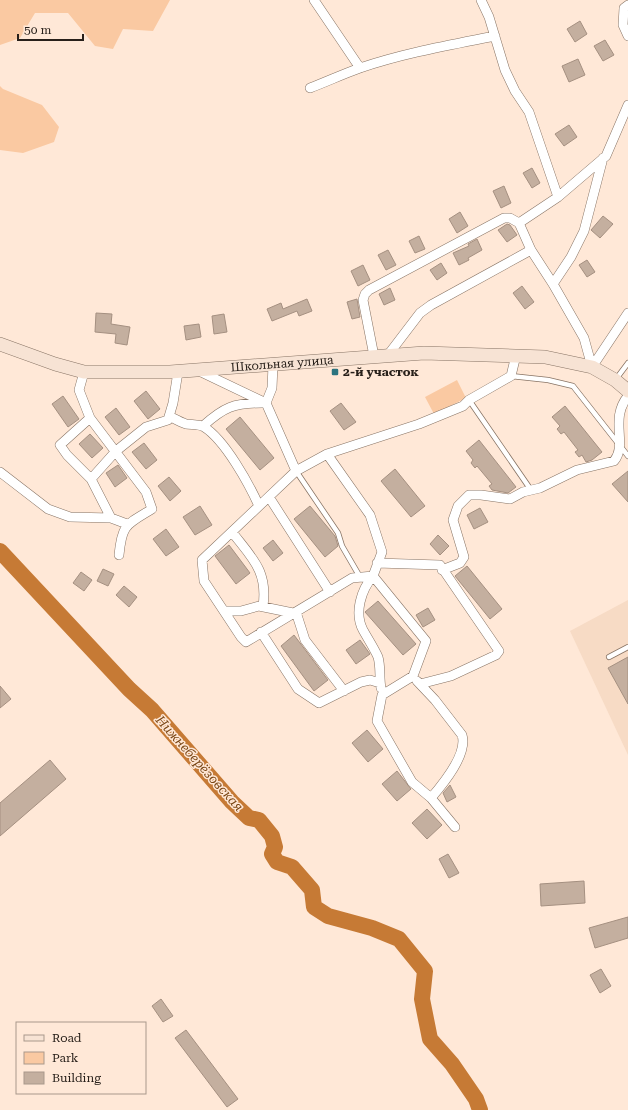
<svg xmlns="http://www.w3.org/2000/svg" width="628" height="1110" viewBox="0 0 628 1110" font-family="'Roboto Serif',serif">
<rect width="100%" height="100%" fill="#ffe8d7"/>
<!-- built -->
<path fill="#f7dbc5" d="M628 600V755L570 631Z"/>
<!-- green -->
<path fill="#fac9a2" d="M0 0H170L153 31 123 29 113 49 95 46 68 13H35L20 38 0 45Z
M0 86 3 89 42 105 59 127 54 142 23 153 0 150Z
M457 380 466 398 434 414 425 397Z"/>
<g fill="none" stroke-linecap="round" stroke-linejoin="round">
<!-- river -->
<path stroke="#c67a35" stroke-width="16" d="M0 551 129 689 152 710 232 802 249 818 259 820 272 836 275 847 272 854 277 862 292 867 312 890 314 907 328 916 372 928 399 939 425 971 422 999 430 1039 452 1064 476 1099 480 1110"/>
</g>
<!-- building -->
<path fill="#c4af9f" stroke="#a59081" d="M580 21 587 34 575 42 567 29Z
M605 40 614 55 603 61 594 46Z
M578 59 585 75 569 82 562 66Z
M569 125 577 137 564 146 555 134Z
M532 168 540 183 532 188 523 173Z
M504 186 511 203 501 208 493 191Z
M460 212 468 226 457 233 449 219Z
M603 216 613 224 600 238 591 230Z
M507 224 510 225 517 235 507 242 498 230Z
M419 236 425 249 415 253 409 241Z
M477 239 482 250 468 258 469 260 459 265 453 253 469 246 468 244Z
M388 250 396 265 386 270 378 255Z
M587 260 595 272 587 277 579 265Z
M441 263 447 273 437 280 430 270Z
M363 265 370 280 358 286 351 271Z
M522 286 534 302 525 309 513 293Z
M390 288 395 300 384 305 379 294Z
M307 299 312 311 299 316 297 311 272 321 267 309 281 303 283 309Z
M357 299 360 317 352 319 347 302Z
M96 313 112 314 111 324 130 327 127 345 115 343 116 334 95 332Z
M224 314 227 332 214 334 212 316Z
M199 324 201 337 186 340 184 326Z
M146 391 160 409 148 419 134 401Z
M63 396 79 419 68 427 52 404Z
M341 403 356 422 344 430 330 411Z
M565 406 602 452 592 460 586 462 582 455 579 457 575 452 578 450 564 432 561 434 557 429 560 426 552 417Z
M116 408 130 427 119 435 105 417Z
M240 417 274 458 260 470 226 429Z
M90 434 103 448 92 458 79 444Z
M479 440 516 487 508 493 492 490 489 486 492 484 477 466 475 468 471 463 473 460 466 451Z
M144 443 157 460 146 469 132 452Z
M118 465 127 478 115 487 106 473Z
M395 469 425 506 411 517 381 481Z
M628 471V502L612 484Z
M169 477 181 491 170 501 158 486Z
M200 506 212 525 195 535 183 517Z
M310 506 335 536 338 546 325 557 294 519Z
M480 508 488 522 474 529 467 515Z
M166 529 179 547 166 556 153 539Z
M438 535 449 546 440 555 430 544Z
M273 540 283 553 273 561 263 548Z
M229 545 250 573 236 584 215 556Z
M467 566 502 609 490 619 455 576Z
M103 569 114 574 108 586 97 581Z
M81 572 92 580 84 591 73 583Z
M124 586 137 597 129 607 116 595Z
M378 601 416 644 403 655 365 612Z
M428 608 435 620 423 627 416 615Z
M294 635 328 680 314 691 281 646Z
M360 640 370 654 356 664 346 650Z
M628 657V704L608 668Z
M0 686 11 699 0 708Z
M367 730 383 749 368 762 352 743Z
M50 760 66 779 0 836V803Z
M397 771 411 789 397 801 382 784Z
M450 785 456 797 447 802 443 793Z
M427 809 442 825 427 839 412 823Z
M448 854 459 873 449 878 439 859Z
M584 881 585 903 541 906 540 884Z
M628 917V938L595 948 589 928Z
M601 969 611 986 600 993 590 975Z
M161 999 173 1016 163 1022 152 1006Z
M186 1030 238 1099 227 1107 175 1038Z"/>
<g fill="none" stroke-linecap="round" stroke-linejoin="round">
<!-- lane casing -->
<g stroke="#887465" stroke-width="6">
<path id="lane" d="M511 376 548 380 573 386 628 456
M616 379 628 363
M469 400 531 490
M296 471 338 533 342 546 360 577
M609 657 628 647"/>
</g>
<!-- street casing -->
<g stroke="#887465" stroke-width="10">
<path id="street" d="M314 0 360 68
M481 0 489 17 505 70 515 91 529 112 558 197
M628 5 624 8 623 25 628 36
M310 88C326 82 343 74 360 68 404 53 450 45 495 36
M553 284 571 257 584 231 603 158
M388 355 420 313 431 305 531 250
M374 356 363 300 365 294 369 290 504 218H510L519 223
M592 367 584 338 553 284 531 250 519 223 558 197 606 156 628 105
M592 367 628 313
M199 371 266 403
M84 372 79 390 90 418 146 492 152 509C126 525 122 524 119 555
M266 403 296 471 327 454 370 515 382 552 373 576 426 641 413 676 382 695 377 721 412 782 431 798 455 827
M266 403 272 388 273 365
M169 416C175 419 180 422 186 424 192 425 199 424 204 427 225 440 249 484 259 506
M90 418 60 445 67 455 91 479 111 518 127 524
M203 426C224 407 234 403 262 403
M327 454 419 424 463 406 469 400 511 376 516 355
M296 471 202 560 204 581 241 637 246 642 352 578 373 576
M0 472 48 509 70 517 111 518
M91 479 116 451 146 427 168 420 173 403 178 372
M269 497 330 592
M232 532C252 558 268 571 263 606
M377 563 440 565 499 651 496 655 451 676 420 684
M442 570 460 563 464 557 453 520 458 506 469 495H481L510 499 523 492 540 488 577 470 614 461C628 444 609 419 628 396
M373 576C361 590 354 613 363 630 368 639 374 648 378 657 381 667 379 678 381 688
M224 611H241L259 606 293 613
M296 612 305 640 344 691
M261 632 298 689 319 703 361 682 370 680 380 683
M417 681 435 700 462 735C468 754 443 784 431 798"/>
</g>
<!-- secondary casing -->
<g stroke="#887465" stroke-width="14">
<g id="secondary">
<path id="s1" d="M0 344 55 364 84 372H170L424 353 545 357 592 367 615 380 628 391"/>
</g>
</g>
<!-- lane -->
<use href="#lane" stroke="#fff" stroke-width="4.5"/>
<!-- street -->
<use href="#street" stroke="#fff" stroke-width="9"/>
<!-- secondary -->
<use href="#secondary" stroke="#f7e3d4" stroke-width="13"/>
</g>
<!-- markers -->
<rect fill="#2c747f" stroke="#ffe8d7" stroke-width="1.5" x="331" y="368" width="8" height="8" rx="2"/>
<g text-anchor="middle" stroke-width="3" stroke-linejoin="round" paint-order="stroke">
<!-- street labels -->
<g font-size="12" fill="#28201a" stroke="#ffe8d7">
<text dy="4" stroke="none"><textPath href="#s1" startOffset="287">Школьная улица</textPath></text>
</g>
<!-- poi labels -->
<g font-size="12" font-weight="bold" fill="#28201a" stroke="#ffe8d7" text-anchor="start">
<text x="343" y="376">2-й участок</text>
</g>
<!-- water labels -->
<g font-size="13" font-style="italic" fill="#7b4716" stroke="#ffe8d7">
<text transform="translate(200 763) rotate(48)" y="5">Нижнеберёзовская</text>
</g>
</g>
<!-- legend -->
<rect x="16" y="1022" width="130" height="72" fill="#ffe8d7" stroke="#a9988b"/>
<rect x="24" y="1035" width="20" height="6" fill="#f7e3d4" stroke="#a9988b"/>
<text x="52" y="1042" font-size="12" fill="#28201a">Road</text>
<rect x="24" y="1052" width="20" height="12" fill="#fac9a2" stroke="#a9988b"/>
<text x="52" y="1062" font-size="12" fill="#28201a">Park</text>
<rect x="24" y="1072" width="20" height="12" fill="#c4af9f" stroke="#a9988b"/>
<text x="52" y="1082" font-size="12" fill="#28201a">Building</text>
<!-- scale -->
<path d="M18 34v6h65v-6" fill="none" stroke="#28201a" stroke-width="2"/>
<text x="24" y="34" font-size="12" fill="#28201a" stroke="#ffe8d7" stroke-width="3" paint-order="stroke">50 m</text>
</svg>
